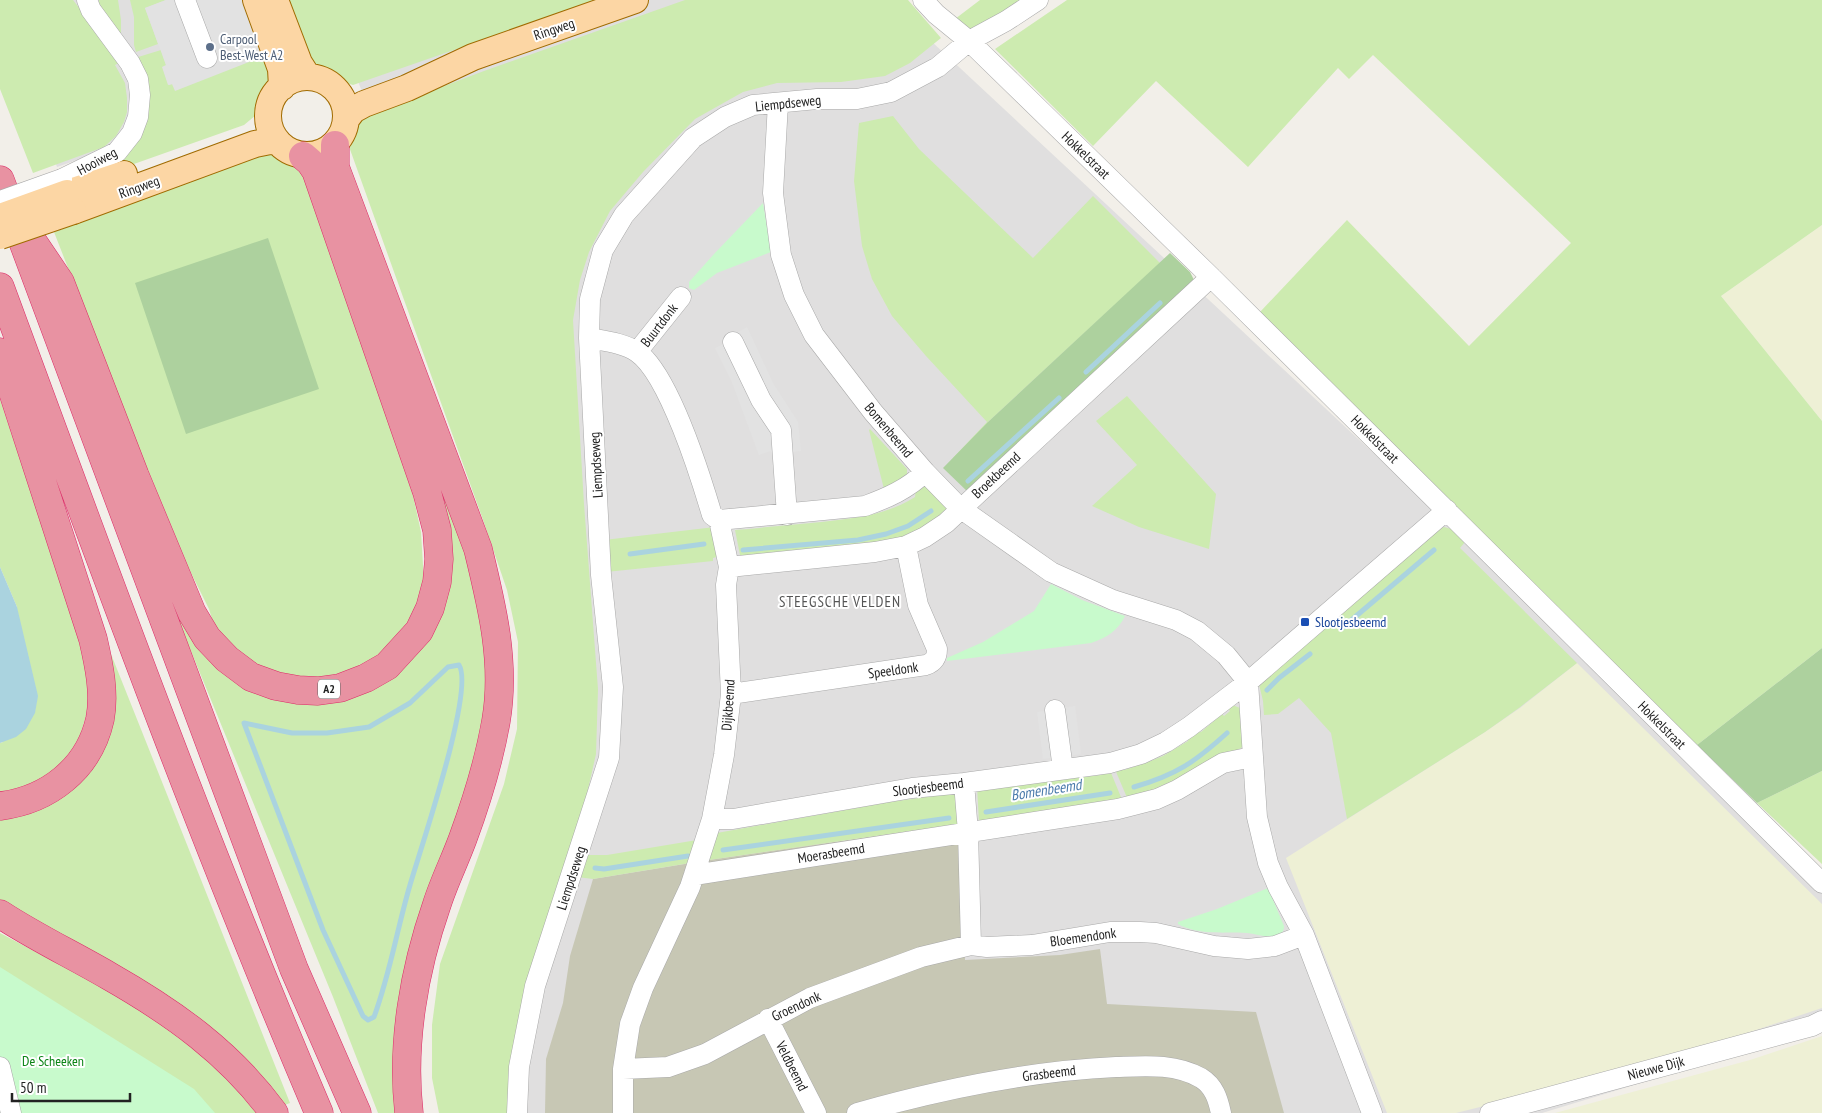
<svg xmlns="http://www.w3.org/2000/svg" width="1822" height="1113" viewBox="0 0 1822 1113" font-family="'PT Sans Narrow',sans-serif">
<rect width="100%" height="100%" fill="#f2efe9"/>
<!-- residential -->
<path fill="#e0dfdf" d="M0 0H887L1822 871V1025L1802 1034 1542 1113H453L549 666 522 501 352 66 57 167 0 5Z"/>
<!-- construction -->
<path fill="#c7c7b4" d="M959 824 965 960 1060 955 1100 949 1107 1004 1256 1012 1284 1113H545L546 1059 563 1003 570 956 593 879 709 860Z"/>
<!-- farmland -->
<path fill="#eef0d5" d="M1822 225V421L1721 296Z
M1577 663 1822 904V1008L1729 1039 1536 1093 1456 1113H1387L1286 858 1485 732 1520 708Z
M1822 1036V1113H1555L1750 1060Z"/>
<!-- grass -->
<path fill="#cdebb0" d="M0 0H73L121 62 115 65 125 83 127 98V112L124 122 116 136 104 147 33 173 0 89Z
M99 0H118L121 20V38L99 6Z
M130 0H166L145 8 158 44 136 52 134 45V17Z
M243 0H251L274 81 264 98 262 107 256 115 244 125 69 187 126 154 135 58 161 50 166 65 169 85 264 56Z
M282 0H598L353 85 336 80 309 66Z
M685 0H908L941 38 910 63 885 76 841 82 777 83 743 92 695 119 643 172 610 211 589 252 580 280 573 320 584 504 598 689 596 754 575 847 510 1113H439L432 1078V1025L440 964 504 784 517 729 518 642 507 590 482 517 347 141 352 131 354 120 484 71Z
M980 0H1029L968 35 955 19Z
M1067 0H1822V225L1721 296 1822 421V648L1697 745 1260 312 1347 220 1469 346 1571 243 1373 55 1349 79 1338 68 1248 167 1156 81 1093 146 995 49Z
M893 116 919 149 1033 258 1093 196 1160 263 988 422 976 481 953 458 987 422 926 356 892 316 872 279 862 246 854 181 859 123Z
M271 147 301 165 413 495 421 532 424 582 417 605 407 624 380 655 359 666 337 675 317 679 277 674 257 666 234 648 215 629 209 609 190 571 132 432 54 232 103 214 248 152Z
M325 181 486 607 488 720 456 836 403 1113H378L333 997 179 622 151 546 249 684 367 685 442 583Z
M1127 396 1216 494 1209 549 1139 527 1092 506 1137 465 1096 421Z
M0 399 22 465 43 506 84 654 90 693 86 716 80 736 66 760 43 780 18 789 0 793V743L3 742 17 607 0 567Z
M870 429 907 469V475L884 489 869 430Z
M923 483 947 504V512L901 540 741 560 735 530C760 528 786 525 811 523 847 519 883 517 915 497L916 488Z
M715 527 720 556 713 558V561L606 572 604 540Z
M1444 527 1451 529 1465 542 1460 548 1577 663 1519 708 1485 732 1347 819 1331 733 1299 698 1278 714 1264 715 1263 701 1258 680 1440 529Z
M106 654H111L290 1103 282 1106 253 1066 178 1007 0 905V817L86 770Z
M1230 704 1240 708 1243 746 1241 748 1201 769 1128 800 1114 767 1124 770 1148 762 1163 756 1188 741 1190 733 1194 731 1201 732 1222 714 1224 716 1230 711 1225 705Z
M1109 768 1123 802 979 822 977 786 991 788 1101 775Z
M1822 771V864L1757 803Z
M956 793 959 824 709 860 717 833 890 802Z
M697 840 690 863 593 879 577 877 584 855H607Z
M0 933C89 981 198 1030 260 1113H191L0 1032Z"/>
<!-- forest -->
<path fill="#add19e" d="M268 238 319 389 186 434 135 283Z
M1170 253 1190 272 1194 280 970 494 943 468 988 422Z
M1822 648V771L1757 803 1697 745Z"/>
<!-- park -->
<path fill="#c8facc" d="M763 203 771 252 717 273 694 290 689 288V282L714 254Z
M1051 584 1082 600 1125 616C1118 631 1106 638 1091 643L947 661V658L983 642 1034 611Z
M1268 888 1284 926C1284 930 1283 933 1278 935 1268 939 1257 934 1247 933 1225 932 1197 935 1178 924V922L1217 909Z
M0 967 194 1089 215 1113H0Z"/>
<!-- parking -->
<path fill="#e2e2e2" d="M166 0H243L264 56 175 91 172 84 168 85 162 67 166 65 145 8Z
M747 327 773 383 798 422 801 451 773 454 771 451 759 455 731 380 715 348 726 343 736 333Z
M1075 706 1081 754 1043 759 1037 712Z"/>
<!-- water -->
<path fill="#aad3df" d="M0 567 17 607 38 696 35 713 26 729 16 737 0 743Z"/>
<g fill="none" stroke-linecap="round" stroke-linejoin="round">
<!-- stream -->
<path stroke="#aad3df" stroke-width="5" d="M1086 372 1160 303
M968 481 1059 398
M743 550 858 540 886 534 908 526 931 511
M630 554 704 544
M1342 628 1434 550
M459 665C475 690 420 850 410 885 397 929 390 974 374 1017L368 1020 363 1016 323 930 244 723 292 733H327L369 727 410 703 448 667Z
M1267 690 1279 678 1310 654
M1134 787C1176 775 1195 762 1227 733
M986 812 1110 793
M723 850 949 818
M595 868 604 869 688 856"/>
<!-- minor casing -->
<g stroke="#a9a9a9" stroke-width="21">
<path id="minor" d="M185 0 207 58
M923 0 936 14 969 41 1211 277 1822 883
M778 103 773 193 781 255 794 295 814 335 873 412 925 472 960 508 1051 572 1113 600 1176 620 1197 631 1226 655 1248 682 1257 817 1268 863 1278 887 1304 935 1372 1113
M62 179 117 152 132 133 138 117 140 95 138 79 130 63 91 10 87 0
M589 338C605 341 624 343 637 352 669 374 701 478 712 515L719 520 729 567 726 585 731 694 724 755 712 819 690 887 643 988 630 1024 623 1069V1113
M733 342 761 400 781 430 787 515
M637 352 681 297
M719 520 865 506C887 498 908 489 925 472
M729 567 875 552 906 546 925 537 946 523 1211 277
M731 694 926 665C934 662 937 658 937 649L918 605 906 546
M1055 710 1063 769
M964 783 968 832 971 945 987 947 1032 945 1110 932H1140L1156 933 1214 946 1248 949 1275 946 1304 935
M712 819H733L912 788 964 783 1110 763 1141 754 1166 742 1189 727 1248 682 1447 510
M694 875 1118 809 1157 799 1177 790 1223 763 1252 757
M768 1019 816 1113
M0 1067 11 1113
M623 1069 668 1067 705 1054 810 998 921 957 971 945
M517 1113 519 1067 535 986 609 758 613 687 601 575 589 338 590 299 603 250 624 215 693 138 725 117 753 105 817 99H857L891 92 938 67 969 41 1006 21 1038 0
M857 1113C942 1089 1027 1071 1116 1067 1144 1066 1175 1063 1201 1078 1214 1086 1218 1099 1221 1113
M1490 1113 1812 1026 1822 1021"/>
</g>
<!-- major casing -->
<g stroke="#a06b00" stroke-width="28">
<path id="major" d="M256 0 281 69 282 87
M275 0 299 63 308 77
M268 116a39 39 0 1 1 78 0a39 39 0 1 1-78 0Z
M347 118 353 110 364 104 407 88 473 57 635 0
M67 193 124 174
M73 211 255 144 270 141 277 142"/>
</g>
<!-- highway casing -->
<g stroke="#dc2a67" stroke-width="29">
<path id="highway" d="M335 145V167L478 549C492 606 506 663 496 721 489 761 477 800 463 838 455 860 444 882 437 904 414 970 401 1044 409 1113
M0 180 294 969 357 1113
M10 208 60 282 135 476 192 613 207 638 227 659 251 677 276 686 298 690 318 691 340 688 366 678 387 666 419 631 430 608 437 582 439 559 437 530 427 492 316 171 310 162 303 156
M0 287C102 564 203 841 319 1113
M0 352 93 639C99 665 105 693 100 719 89 769 48 800 0 806
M0 914C35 937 73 955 109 976 174 1013 230 1053 274 1113"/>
</g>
<!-- minor -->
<use href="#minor" stroke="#fff" stroke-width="20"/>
<!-- major -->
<use href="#major" stroke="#fcd6a4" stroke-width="26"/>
<!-- highway -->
<use href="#highway" stroke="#e892a2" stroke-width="28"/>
<!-- minor-bridge casing -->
<g stroke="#a9a9a9" stroke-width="21" stroke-linecap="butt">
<path id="minor-bridge" d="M0 201 62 179"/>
</g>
<!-- major-bridge casing -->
<g stroke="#a06b00" stroke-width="28" stroke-linecap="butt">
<path id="major-bridge" d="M0 217 67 193
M0 236 73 211"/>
</g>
<!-- minor-bridge -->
<use href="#minor-bridge" stroke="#fff" stroke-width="20"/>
<!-- major-bridge -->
<use href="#major-bridge" stroke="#fcd6a4" stroke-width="26"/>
</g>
<!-- markers -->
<circle fill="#5c6f8a" stroke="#fff" stroke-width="2" cx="210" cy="47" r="5"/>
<rect fill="#1a4fb4" stroke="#fff" stroke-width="2" x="1300" y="617" width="10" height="10" rx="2.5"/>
<g text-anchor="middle" stroke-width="4" stroke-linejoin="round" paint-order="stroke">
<!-- shield labels -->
<rect fill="#fff" stroke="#646464" stroke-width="1" x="318" y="679.5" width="22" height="19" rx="4"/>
<g font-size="12" font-weight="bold" fill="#222">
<text x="329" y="693">A2</text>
</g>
<!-- street labels -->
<g font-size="14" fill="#222" stroke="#fff">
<text transform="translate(554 29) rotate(-19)" y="5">Ringweg</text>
<text transform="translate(788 103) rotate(-6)" y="5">Liempdseweg</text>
<text transform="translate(1086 155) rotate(44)" y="5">Hokkelstraat</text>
<text transform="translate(97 161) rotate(-28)" y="5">Hooiweg</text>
<text transform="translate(139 187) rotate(-20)" y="5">Ringweg</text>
<text transform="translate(659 325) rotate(-52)" y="5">Buurtdonk</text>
<text transform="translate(889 430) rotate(50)" y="5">Bomenbeemd</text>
<text transform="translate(1375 439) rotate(45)" y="5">Hokkelstraat</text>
<text transform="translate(596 465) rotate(-93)" y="5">Liempdseweg</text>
<text transform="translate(996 475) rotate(-43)" y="5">Broekbeemd</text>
<text transform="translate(893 670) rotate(-8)" y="5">Speeldonk</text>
<text transform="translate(728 705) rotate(-86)" y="5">Dijkbeemd</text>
<text transform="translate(1662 725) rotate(45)" y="5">Hokkelstraat</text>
<text transform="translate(928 787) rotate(-7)" y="5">Slootjesbeemd</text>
<text transform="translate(831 853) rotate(-9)" y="5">Moerasbeemd</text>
<text transform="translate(571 878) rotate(-72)" y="5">Liempdseweg</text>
<text transform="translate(1083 937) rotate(-8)" y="5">Bloemendonk</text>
<text transform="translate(796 1006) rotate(-25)" y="5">Groendonk</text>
<text transform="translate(792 1066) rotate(63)" y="5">Veldbeemd</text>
<text transform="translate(1656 1068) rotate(-15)" y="5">Nieuwe Dijk</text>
<text transform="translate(1049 1073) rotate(-7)" y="5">Grasbeemd</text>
</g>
<!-- service labels -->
<g font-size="14" fill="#4e5e75" stroke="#fff" text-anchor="start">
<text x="220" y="44">Carpool<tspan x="220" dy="16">Best-West A2</tspan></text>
</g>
<!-- transit labels -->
<g font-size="14" fill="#164399" stroke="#fff" text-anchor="start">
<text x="1315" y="627">Slootjesbeemd</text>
</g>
<!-- park labels -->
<g font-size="14" fill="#0c8416" stroke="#fff">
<text x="53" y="1066">De Scheeken</text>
</g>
<!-- neighbourhood labels -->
<g font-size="15" letter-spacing="1" fill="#555" stroke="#fff">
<text x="840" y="607">STEEGSCHE VELDEN</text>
</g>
<!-- water labels -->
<g font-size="15" font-style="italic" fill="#4a7aab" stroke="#fff">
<text transform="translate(1046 790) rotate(-9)" y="5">Bomenbeemd</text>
</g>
</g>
<!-- scale -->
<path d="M12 1093v8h118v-8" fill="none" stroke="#222222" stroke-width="2.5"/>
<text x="20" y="1093" font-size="15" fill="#222222" stroke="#ffffff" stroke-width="4" paint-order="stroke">50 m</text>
</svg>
